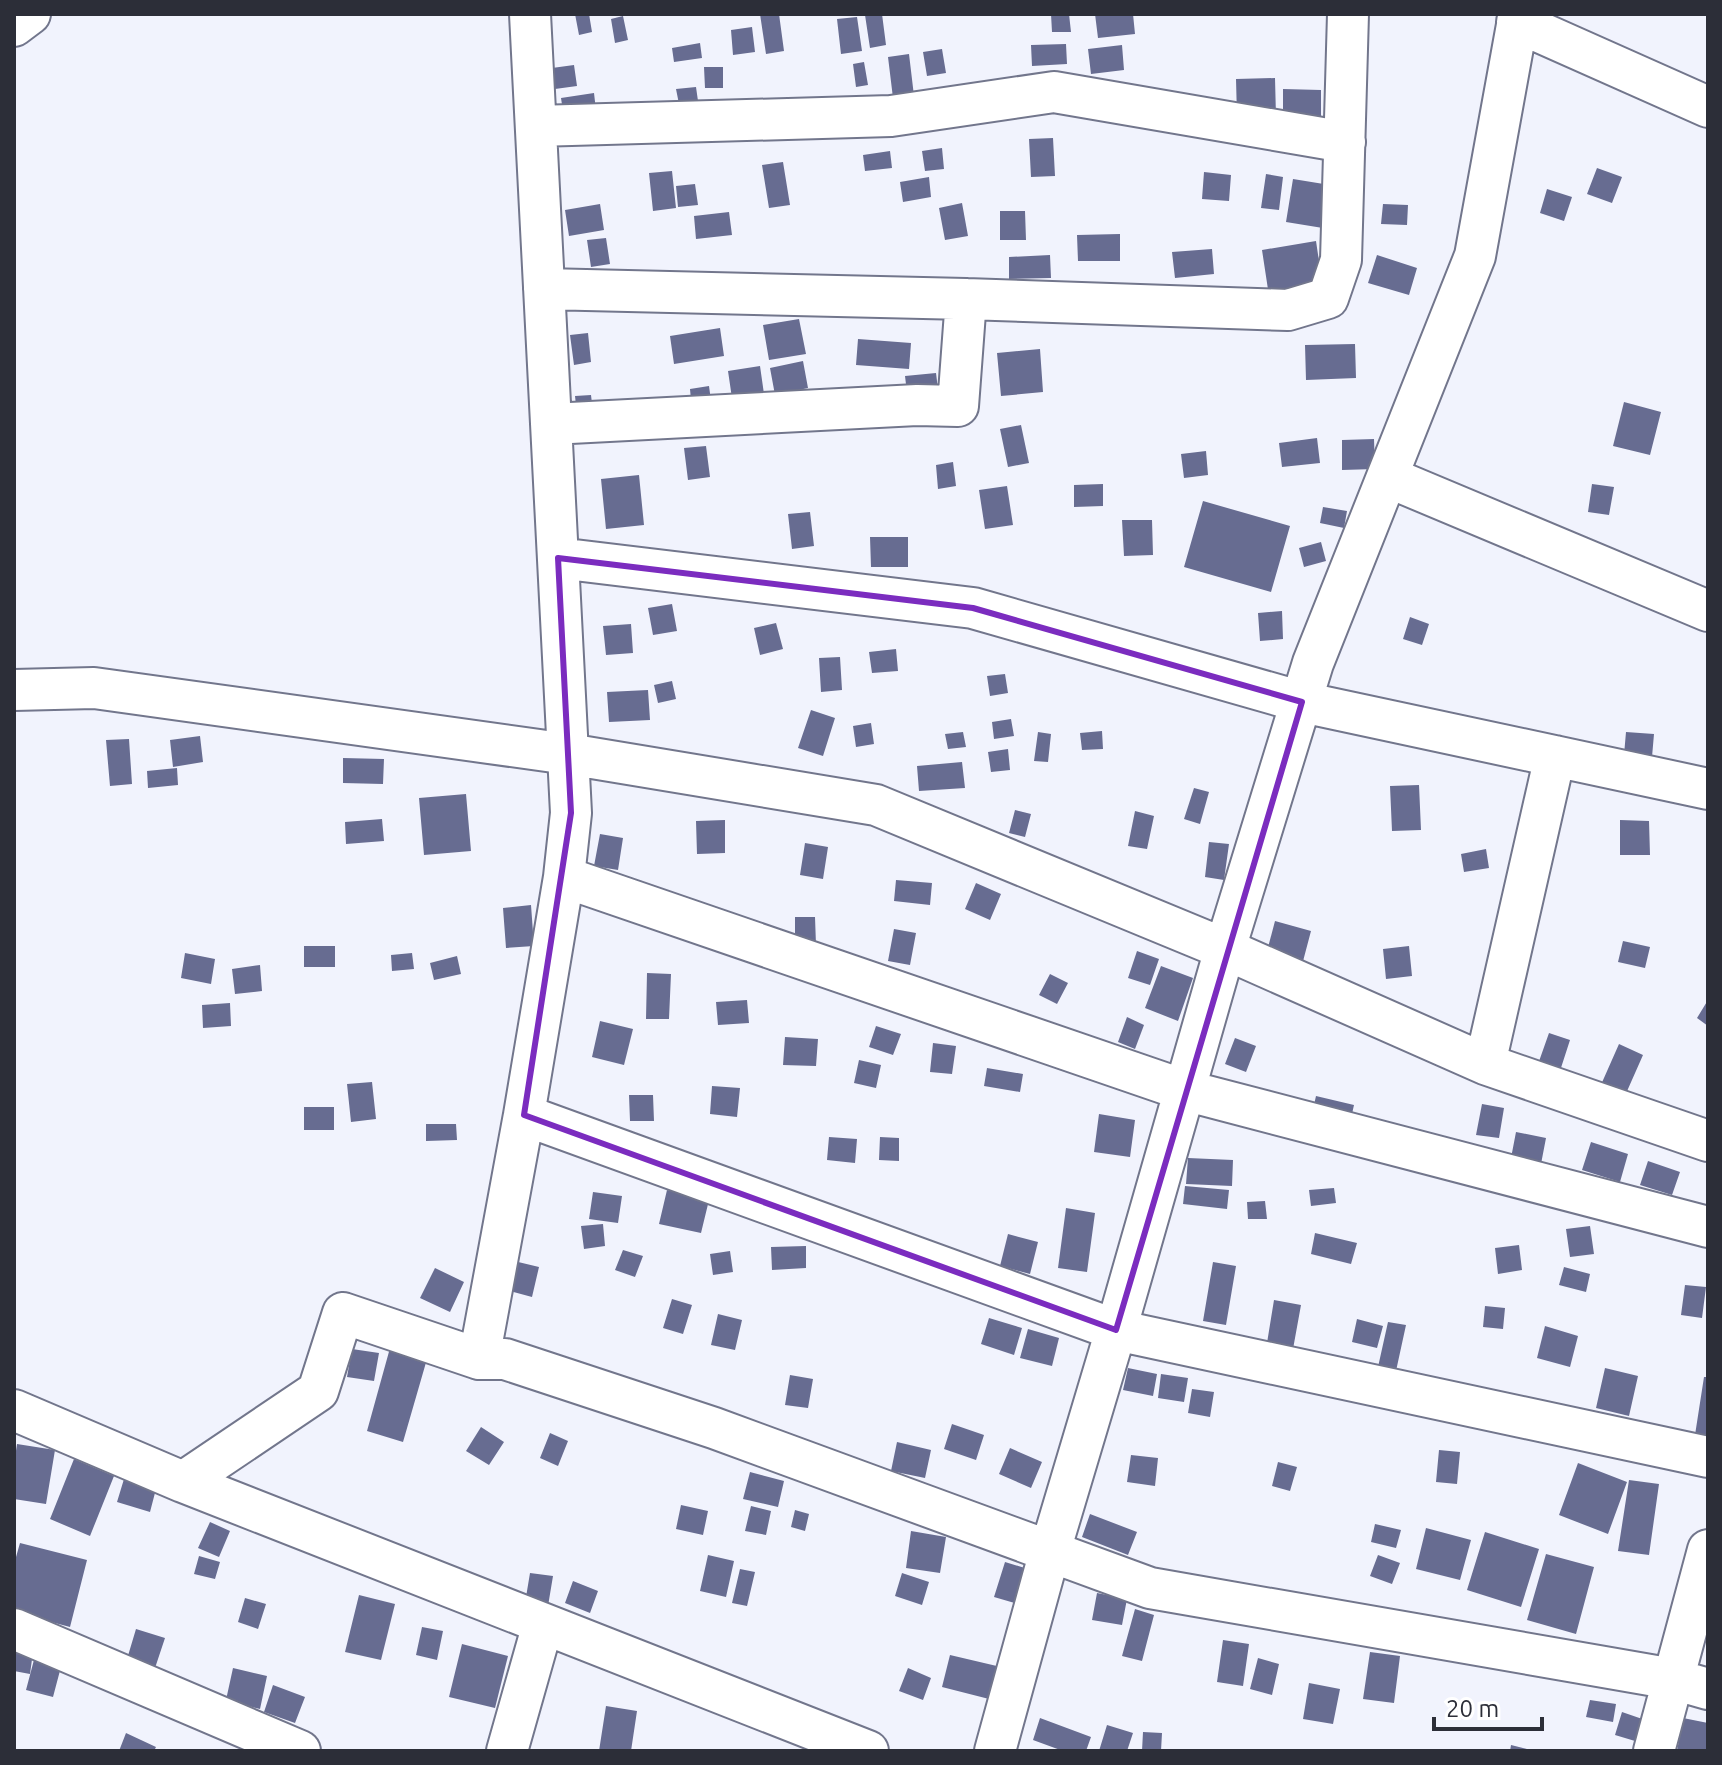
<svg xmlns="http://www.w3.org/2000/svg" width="1722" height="1765" viewBox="0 0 1722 1765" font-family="Ubuntu,sans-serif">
<rect width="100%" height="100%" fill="#f1f3fd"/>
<!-- building -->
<path fill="#676c91" d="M575 14H589L592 32 579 35Z
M760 14H779L784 51 766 54Z
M882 14 886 45 870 48 865 15Z
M1051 14H1069L1071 32H1052Z
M1095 14H1133L1135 34 1098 38Z
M623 16 628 40 615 43 611 19Z
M857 17 862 51 841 54 837 19Z
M752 27 755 52 733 55 731 30Z
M700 43 702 58 674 62 672 48Z
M1066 44 1067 64 1032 66 1031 45Z
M1122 45 1124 70 1091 74 1088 49Z
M942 49 946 73 927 76 923 52Z
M909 54 914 96 893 98 888 57Z
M864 62 868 85 856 87 853 64Z
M574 65 577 86 555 89 552 68Z
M704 67H723V88H705Z
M1275 78 1276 117H1237L1236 79Z
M696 87 698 101 679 104 676 89Z
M1283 89 1321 90V124H1283Z
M594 93 597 119 565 124 561 98Z
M1053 138 1055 176 1031 177 1029 139Z
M942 148 944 169 925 171 922 151Z
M890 151 892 168 865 171 863 155Z
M783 162 790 205 769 208 762 165Z
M1597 168 1622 177 1612 203 1587 194Z
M672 171 676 208 653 211 649 173Z
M1204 172 1231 175 1229 201 1202 199Z
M1266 174 1283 177 1279 210 1261 208Z
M929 177 931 197 903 202 900 182Z
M1293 179 1336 186 1329 229 1286 222Z
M695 184 698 205 678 207 676 186Z
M1547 189 1572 197 1564 221 1540 213Z
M962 203 968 236 945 240 939 208Z
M600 204 604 230 569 236 565 210Z
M1383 204 1408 205 1407 225 1381 224Z
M1000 211H1025L1026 240H1000Z
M729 212 732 235 696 239 694 216Z
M1120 234V261H1078L1077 235Z
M606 238 610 264 591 267 587 240Z
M1316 241 1323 288 1269 296 1262 250Z
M1212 249 1214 274 1175 278 1172 252Z
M1050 255 1051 278 1009 279V257Z
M1377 255 1417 268 1409 295 1368 283Z
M799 319 806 354 769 360 763 325Z
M720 328 724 356 674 364 670 336Z
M588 333 591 362 574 365 570 335Z
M858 339 911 343 909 369 856 365Z
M1355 344 1356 378 1306 380 1305 345Z
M1040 349 1043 392 1001 396 997 353Z
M803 361 808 388 775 395 770 368Z
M760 366 765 401 733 405 728 371Z
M936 373 939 397 908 401 905 376Z
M709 386 712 408 692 411 690 389Z
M591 395 593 412 577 414 575 396Z
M1624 402 1661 412 1650 455 1613 446Z
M1021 425 1029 463 1008 467 1000 429Z
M1317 438 1320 463 1282 467 1279 443Z
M1374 439 1375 469 1342 470V440Z
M706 446 710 477 688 480 684 448Z
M1206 451 1208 475 1184 478 1181 454Z
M953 462 956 486 938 489 936 465Z
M639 475 644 525 606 529 601 479Z
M1103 484V506L1074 507V485Z
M1592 484 1614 487 1609 515 1588 512Z
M1007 486 1013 525 985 529 979 490Z
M1203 501 1290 526 1271 592 1184 567Z
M1323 507 1347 511 1344 528 1320 523Z
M810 512 814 546 792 549 788 514Z
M1122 520H1152L1153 555 1124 556Z
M870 537H908V567H871Z
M1321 542 1326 561 1304 567 1299 548Z
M672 604 677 631 653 635 648 608Z
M1282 611 1283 639 1260 641 1258 613Z
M1410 617 1429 624 1422 645 1403 639Z
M776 623 783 649 760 655 754 628Z
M631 624 633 653 606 655 603 626Z
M896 649 898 671 872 673 869 652Z
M840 657 842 690 821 692 819 658Z
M1005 674 1008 693 990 696 987 676Z
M672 681 676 699 658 703 654 685Z
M648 690 650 720 609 722 607 692Z
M811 710 835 718 823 756 798 748Z
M1011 719 1014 736 994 739 992 722Z
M871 723 874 744 856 747 853 726Z
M1102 731 1103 749 1082 750 1080 733Z
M963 732 966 747 948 749 945 734Z
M1038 732 1051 734 1048 762 1034 761Z
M1626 732 1654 734 1652 757 1624 755Z
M200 736 203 762 173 767 170 740Z
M129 739 132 784 110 786 106 740Z
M1008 749 1010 770 991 772 988 752Z
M343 758 384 759 383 784 343 783Z
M962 762 965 788 919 791 917 766Z
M177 768 178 785 148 788 147 771Z
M1419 785 1421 830 1392 831 1390 786Z
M1194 788 1209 792 1200 824 1184 819Z
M466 794 471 851 424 855 419 798Z
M1015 810 1031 814 1025 837 1009 833Z
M1135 811 1154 816 1147 849 1128 846Z
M382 819 384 841 346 844 345 822Z
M725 820V853L697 854 696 821Z
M1620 820 1649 821 1650 855H1620Z
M600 834 623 838 618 870 594 866Z
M1209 842 1229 844 1224 880 1205 877Z
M805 843 828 847 823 879 800 875Z
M1486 849 1489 868 1464 872 1461 854Z
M896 880 932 883 930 905 894 901Z
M976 883 1001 894 990 920 965 909Z
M531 905 534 946 506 948 503 908Z
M795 917H815L816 945 795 946Z
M1275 921 1311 931 1302 965 1266 955Z
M894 929 916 933 910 965 888 961Z
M1623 941 1650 947 1645 968 1618 962Z
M304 946H335V967H304Z
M1409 946 1412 976 1386 979 1383 949Z
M1137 951 1159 959 1150 985 1128 978Z
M185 953 215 959 211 984 181 978Z
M412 953 414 969 392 971 391 955Z
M457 956 461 974 434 980 430 963Z
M260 965 262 991 235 994 232 969Z
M1161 966 1193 978 1178 1021 1145 1008Z
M647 973 671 974 669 1019H646Z
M1050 974 1068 983 1057 1004 1039 995Z
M747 1000 749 1023 718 1025 716 1002Z
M1708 1000V1026L1697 1018Z
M230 1003 231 1026 203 1028 202 1005Z
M1127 1017 1144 1025 1135 1049 1118 1042Z
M600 1021 633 1029 624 1065 592 1057Z
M876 1026 901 1034 893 1055 869 1047Z
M1549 1033 1570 1040 1559 1074 1537 1067Z
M785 1037 818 1039 816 1066 783 1065Z
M1235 1038 1256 1046 1246 1072 1225 1064Z
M933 1043 956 1046 952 1074 930 1072Z
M1619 1044 1643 1055 1624 1098 1600 1087Z
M859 1060 881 1065 876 1088 854 1083Z
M987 1068 1023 1074 1020 1092 984 1086Z
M372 1082 376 1119 351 1122 347 1084Z
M712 1086 740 1088 737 1117 710 1114Z
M629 1095H653L654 1121H630Z
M1316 1096 1354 1105 1349 1127 1311 1118Z
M1482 1104 1504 1108 1499 1138 1476 1135Z
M304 1107H334V1130H304Z
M1099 1114 1135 1120 1130 1157 1094 1152Z
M426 1124H456L457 1140 426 1141Z
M1516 1132 1546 1138 1541 1164 1511 1158Z
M829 1137 857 1139 855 1163 827 1160Z
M880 1137 899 1138V1161L879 1160Z
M1591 1142 1628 1154 1620 1182 1582 1170Z
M1188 1158 1233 1160 1232 1186 1186 1184Z
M1648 1161 1680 1172 1672 1195 1640 1185Z
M1185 1186 1229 1190 1227 1209 1183 1204Z
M1334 1188 1336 1203 1311 1206 1309 1190Z
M667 1190 709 1200 701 1233 659 1224Z
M593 1192 622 1196 618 1223 589 1219Z
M1265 1201 1267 1219H1248L1247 1202Z
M1066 1208 1095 1213 1087 1272 1058 1268Z
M603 1224 605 1246 584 1249 581 1226Z
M1590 1226 1594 1254 1570 1257 1566 1229Z
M1315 1233 1357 1243 1351 1264 1311 1254Z
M1008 1234 1038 1242 1030 1274 1000 1266Z
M1519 1245 1522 1270 1498 1274 1495 1248Z
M806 1246V1268L772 1270 771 1247Z
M623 1250 643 1256 635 1277 615 1270Z
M730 1251 733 1272 713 1275 710 1254Z
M514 1261 539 1267 532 1297 506 1290Z
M1213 1262 1236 1266 1226 1325 1203 1321Z
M1564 1267 1590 1274 1586 1292 1559 1285Z
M435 1268 464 1282 450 1312 420 1298Z
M1685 1285 1706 1287 1702 1318 1681 1315Z
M672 1299 692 1305 683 1334 663 1328Z
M1274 1300 1301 1305 1293 1349 1267 1343Z
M1485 1306 1505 1308 1503 1329 1483 1327Z
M718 1314 742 1320 735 1350 711 1345Z
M989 1318 1022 1328 1014 1355 981 1344Z
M1357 1319 1383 1326 1377 1348 1352 1342Z
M1388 1322 1406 1325 1396 1371 1378 1367Z
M1545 1326 1578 1336 1570 1367 1537 1358Z
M1028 1329 1059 1338 1052 1366 1020 1358Z
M390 1348 427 1359 403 1442 367 1431Z
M352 1349 379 1353 374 1381 347 1377Z
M1128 1368 1157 1374 1153 1396 1123 1390Z
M1605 1368 1638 1376 1629 1416 1596 1408Z
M1161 1374 1188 1378 1184 1402 1158 1398Z
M790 1375 813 1379 808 1408 785 1405Z
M1704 1377H1708V1437L1695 1435Z
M1192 1389 1214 1392 1210 1417 1188 1413Z
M952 1424 984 1435 976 1460 944 1449Z
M481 1427 504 1442 489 1465 466 1451Z
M550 1433 568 1441 558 1466 540 1458Z
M897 1442 931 1450 925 1478 891 1471Z
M17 1444 55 1450 46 1504 14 1499V1464Z
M1010 1448 1042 1462 1031 1488 999 1474Z
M1439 1450 1460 1452 1457 1484 1436 1482Z
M1131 1455 1158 1458 1155 1486 1127 1482Z
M74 1459 114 1476 90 1536 50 1519Z
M1278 1462 1297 1467 1290 1491 1272 1486Z
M1578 1463 1627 1482 1608 1534 1559 1515Z
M750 1472 784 1481 778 1507 743 1499Z
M124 1479 156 1489 150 1512 117 1502Z
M1629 1480 1659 1484 1649 1555 1618 1551Z
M681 1505 708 1511 703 1535 676 1529Z
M751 1506 771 1511 766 1535 745 1531Z
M795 1510 809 1514 805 1531 791 1527Z
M1090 1514 1137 1532 1128 1555 1082 1537Z
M210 1522 230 1531 219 1557 198 1548Z
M1375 1524 1401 1530 1396 1548 1371 1542Z
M1426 1528 1471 1540 1460 1580 1416 1569Z
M911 1531 946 1537 940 1573 906 1568Z
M1485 1532 1539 1549 1521 1607 1467 1590Z
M20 1543 87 1560 70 1627 14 1612V1564Z
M1546 1554 1594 1567 1576 1634 1527 1620Z
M708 1555 734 1561 726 1597 700 1591Z
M1378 1555 1400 1563 1392 1584 1370 1576Z
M199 1556 220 1562 215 1579 194 1574Z
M1005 1562 1028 1569 1018 1604 994 1597Z
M740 1569 755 1572 747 1606 732 1603Z
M530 1573 553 1576 548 1606 525 1603Z
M902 1573 929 1582 922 1605 895 1596Z
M573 1581 598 1591 590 1613 565 1603Z
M1097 1593 1127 1599 1122 1625 1092 1620Z
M359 1595 395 1604 381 1660 345 1652Z
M245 1598 266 1604 258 1629 238 1622Z
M1135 1609 1154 1615 1142 1661 1122 1656Z
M422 1627 443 1631 437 1660 416 1655Z
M136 1629 165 1638 155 1668 127 1659Z
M1223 1640 1249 1644 1243 1686 1217 1682Z
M462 1644 508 1656 495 1708 449 1697Z
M15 1650 33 1652 30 1674 14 1671Z
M1370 1652 1400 1656 1394 1703 1363 1699Z
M950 1655 1001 1667 993 1700 942 1687Z
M35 1656 62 1663 53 1697 26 1690Z
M1258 1658 1279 1664 1272 1695 1250 1689Z
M233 1668 267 1676 260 1709 226 1700Z
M908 1668 931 1678 923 1700 899 1691Z
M1309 1683 1340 1689 1333 1724 1303 1719Z
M273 1685 305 1697 295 1723 264 1712Z
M1590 1700 1616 1704 1613 1722 1586 1717Z
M606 1706 637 1711 631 1751H599Z
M1622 1712 1651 1722 1645 1744 1615 1735Z
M1040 1718 1091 1737 1086 1751H1063L1033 1740Z
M1683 1718 1708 1723V1751H1677Z
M1107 1725 1133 1733 1127 1751H1099Z
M1143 1732 1162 1733 1161 1751H1142Z
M126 1733 156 1747 154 1751H119Z
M1511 1745 1531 1750V1751H1510Z"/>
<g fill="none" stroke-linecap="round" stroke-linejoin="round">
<!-- minor casing -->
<g stroke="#72768c" stroke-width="44">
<path id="minor" d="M1517 22 1708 107
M14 26 30 14
M536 126 891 116 1054 92 1345 142
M544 289 966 299 1288 310 1328 298 1341 260 1348 14
M551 424 917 405 958 406 966 299
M1388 477 1708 611
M558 558 973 608 1302 702 1708 789
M14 690 94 688 568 754 876 805 1225 949 1485 1064 1555 756
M564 877 1184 1090 1708 1227
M1485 1064 1708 1141
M524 1115 1116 1330 1708 1457
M479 1359 524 1115 564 877 571 813 530 14
M14 1410 183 1482 868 1751
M183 1482 318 1391 343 1313 479 1359H505L714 1428 1150 1588 1673 1679 1708 1689
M14 1629 300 1751
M507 1751 543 1624
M995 1751 1050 1551 1116 1330 1225 949 1313 663 1475 256 1519 14
M1654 1751 1708 1550"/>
</g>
<!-- minor -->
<use href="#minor" stroke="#fff" stroke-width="40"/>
</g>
<!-- marked area -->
<path fill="none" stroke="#7b2cbf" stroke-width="6" stroke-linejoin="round" d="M558 558 973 608 1302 702 1116 1330 524 1115 571 813Z"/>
<!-- border -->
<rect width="1722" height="1765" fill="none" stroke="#2c2e38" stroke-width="32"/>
<!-- scale -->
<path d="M1434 1717v12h108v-12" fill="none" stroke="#2c2e38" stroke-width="4"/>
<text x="1446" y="1717" font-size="24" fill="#2c2e38" stroke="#ffffff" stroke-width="6" paint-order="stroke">20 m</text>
</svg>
